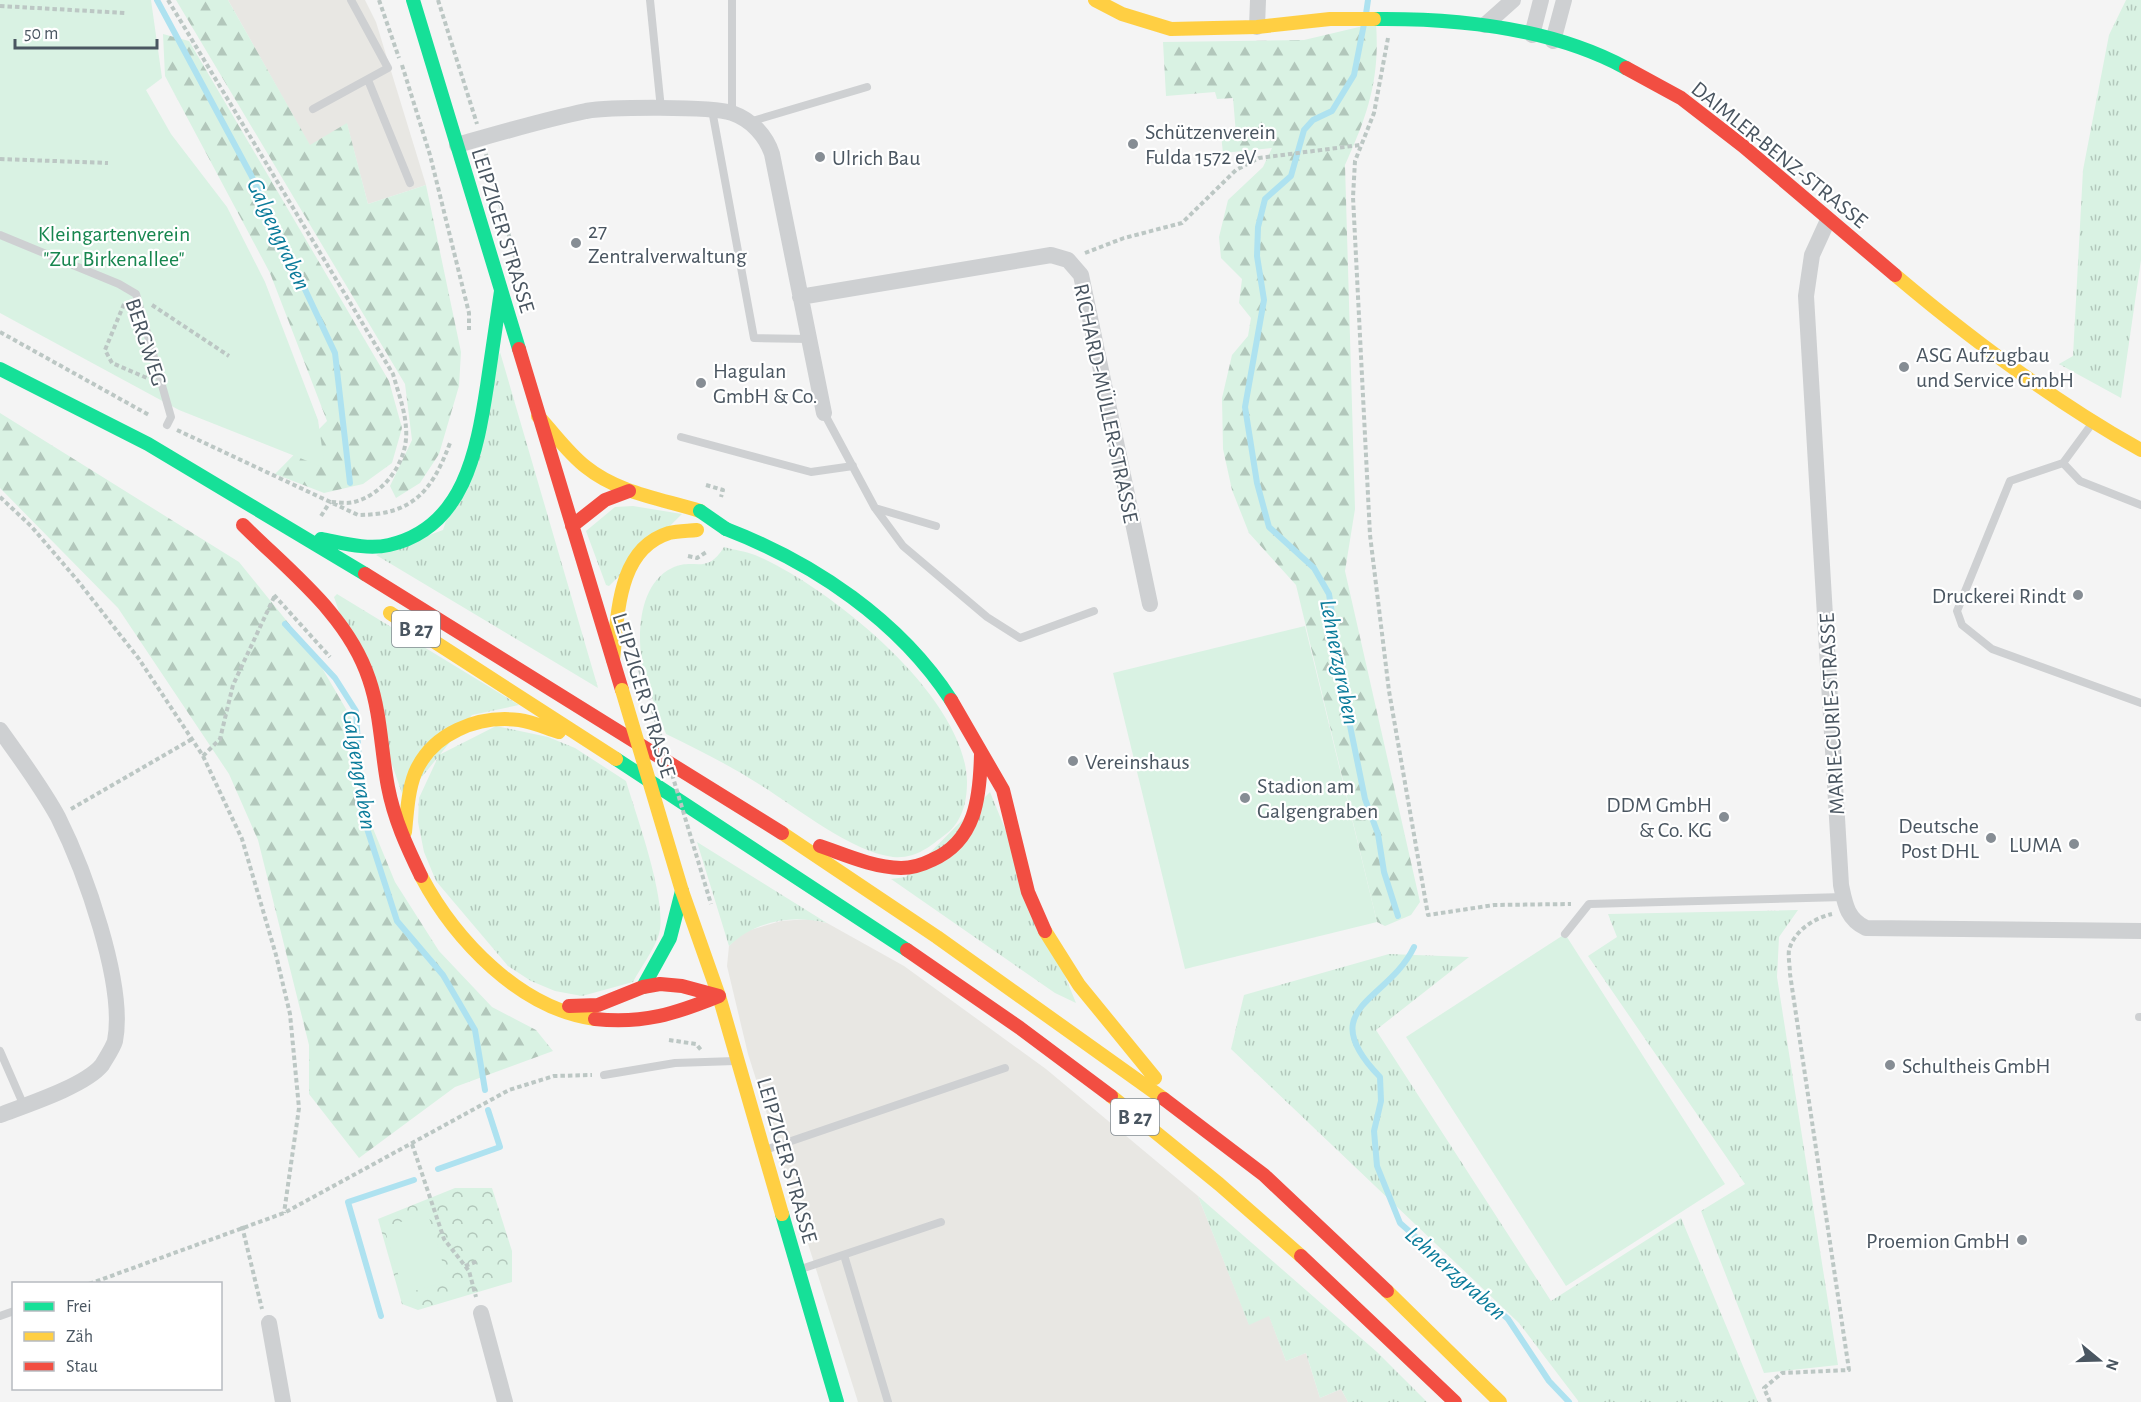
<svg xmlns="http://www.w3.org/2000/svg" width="2141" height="1402" viewBox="0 0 2141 1402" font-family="'Alegreya Sans',sans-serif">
<defs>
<pattern id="grass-tufts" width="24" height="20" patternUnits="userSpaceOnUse" patternTransform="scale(1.5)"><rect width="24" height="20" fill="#d9f2e3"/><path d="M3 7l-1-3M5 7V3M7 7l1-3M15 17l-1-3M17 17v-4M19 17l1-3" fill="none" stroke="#b2c7bb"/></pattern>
<pattern id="forest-firs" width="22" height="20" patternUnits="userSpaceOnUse" patternTransform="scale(1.5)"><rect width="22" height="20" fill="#d9f2e3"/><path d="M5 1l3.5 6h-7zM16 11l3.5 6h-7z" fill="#b2c7bb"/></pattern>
<pattern id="park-crowns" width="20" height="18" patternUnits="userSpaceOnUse" patternTransform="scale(1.5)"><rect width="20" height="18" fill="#d9f2e3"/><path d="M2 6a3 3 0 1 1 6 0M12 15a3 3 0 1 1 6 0" fill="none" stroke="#b2c7bb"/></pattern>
</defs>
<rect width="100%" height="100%" fill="#f4f4f4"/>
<!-- commercial -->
<path fill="#e8e7e3" d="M228 0H365L376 22 426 185 368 204 347 124 310 146Z
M809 919 827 923 904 966 1046 1069 1198 1196 1249 1324 1269 1315 1286 1361 1306 1353 1320 1398 1341 1389 1348 1402H858L748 1054 727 966 729 946 743 932 781 921Z"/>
<!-- grass -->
<path fill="url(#grass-tufts)" d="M2126 0H2141V260L2121 398 2059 364 2073 356 2083 170 2109 35Z
M500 352 598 688 376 555 443 530Z
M633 506 682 514 609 586 606 585 586 531 615 507Z
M724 547C734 550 745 551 755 555 828 586 966 696 967 782 967 802 962 822 946 834 929 847 916 859 893 857 852 852 797 808 762 786 731 766 699 750 666 734 659 715 651 696 645 677 636 644 636 585 672 568 695 557 706 576 724 547Z
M337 594 519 705 472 715 404 799 334 597Z
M496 726 548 737 575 748 626 781C636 815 668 902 659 934 654 950 641 967 633 982L582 996 555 991 531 981 508 966 436 881 424 852 418 822 419 798 439 755Z
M990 792 1076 1003 1055 993 891 879 906 877Z
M697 842 827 923C792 914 755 921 729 946Z
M1798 910 1779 937 1777 977 1838 1365 1764 1373 1701 1211 1745 1184 1588 956 1617 937 1608 914Z
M1389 954 1469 957 1376 1030 1551 1301 1681 1218 1758 1402H1579L1519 1323 1231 1049 1244 995Z
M1198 1196 1377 1352 1427 1402H1348L1341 1389 1320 1398 1306 1353 1286 1361 1269 1316 1249 1325Z"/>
<!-- forest -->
<path fill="url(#forest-firs)" d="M176 0H228L310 145 347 123 368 204 426 185 461 352 459 386 439 454 420 483 396 498 390 486 412 440 405 384Z
M1376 23C1380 79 1368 114 1345 165L1355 509 1345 571 1420 902 1411 915 1385 926 1377 922 1296 585 1249 533 1232 490 1223 449 1222 398 1232 355 1248 336 1251 318 1239 303 1242 279 1221 258 1219 237 1228 200 1263 167 1272 148 1223 153 1221 135 1236 134 1233 98 1217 99 1215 92 1166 96 1163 42 1304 40Z
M163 34 189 41 389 381 402 428 392 463 363 484 324 493 275 474 327 421 270 273 165 76Z
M0 413 239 562 315 656 353 721 365 809 395 882 439 951 492 1007 536 1030 553 1051 455 1087 359 1158 309 1094V1045L258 840 229 774 118 608 0 488Z"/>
<!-- park -->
<path fill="url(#park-crowns)" d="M455 1188H492L512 1251V1282L418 1310 402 1304 378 1219Z"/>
<!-- garden -->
<path fill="#d9f2e3" d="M0 0H151L162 78 146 90 171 134 227 207 265 282 318 420 325 468 179 410 0 313Z
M1305 626 1377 922 1185 969 1113 673Z
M1565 934 1725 1184 1566 1286 1406 1037Z
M428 1214 448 1281 404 1294 384 1227Z"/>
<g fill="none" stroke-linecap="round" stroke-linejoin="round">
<!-- stream -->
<path stroke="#aee2f0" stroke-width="6" d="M157 0 251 175 335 353 350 483
M1366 14 1368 0
M1364 24 1354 75 1332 111 1313 120 1304 130 1291 176 1265 199 1258 227 1257 256 1264 300 1245 407 1257 483 1269 527 1314 568 1329 594 1347 711 1365 799 1378 834 1384 872 1398 916
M285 624 335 678 356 711 362 813 397 921 443 975 475 1030 485 1090
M1414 947C1388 1002 1312 1007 1380 1077L1381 1101 1374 1131 1377 1166 1400 1223 1508 1319 1549 1381 1569 1402
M438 1169 500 1147 488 1110
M381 1316 348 1202 414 1180"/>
<!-- path -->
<path stroke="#bcc7c4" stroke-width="4" stroke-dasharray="4.5 3" stroke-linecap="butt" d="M168 0 393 374C398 392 405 410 406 428 409 460 385 494 354 502 347 504 338 502 331 502
M379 0 399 58
M438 0 477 124
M0 6 125 13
M1388 38 1374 113 1355 161 1353 197 1370 535 1389 691 1428 915 1494 905 1571 904
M402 65 430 155 469 313V330
M486 154 519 271
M0 159 108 163
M1085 253 1124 238 1182 223 1236 170 1259 158 1360 145
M124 304 105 350 112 363 147 378
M152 305 229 356
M0 332 149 415
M177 430 358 515C413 515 432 491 450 443
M706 485 723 490 721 497
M0 497 31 526 78 581 139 659 203 756 242 839 276 955 290 1014 299 1108 284 1213
M321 516 330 502
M688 556 697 558 708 551
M274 595 330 657
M640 670 644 681
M203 756 220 739 233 685 275 595
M71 809 192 739
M669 1040 696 1044 701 1050
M412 1144 444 1239 469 1271 476 1297
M242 1226 262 1309
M465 1266 478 1261
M89 1284 284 1213 509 1090 554 1076 592 1075
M1770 1402 1764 1388 1782 1373 1849 1370 1790 974C1790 967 1788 957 1789 950 1794 931 1814 918 1832 914"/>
<!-- lane -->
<path stroke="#ced0d2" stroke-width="8" d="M650 0 661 109
M732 0V114
M368 80 410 183
M313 109 388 68 351 0
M712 110 754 338 809 339
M749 122 867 87
M0 235 119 284 136 294 171 417 167 425
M824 413 875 508 936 526
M2091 425 2063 463 2010 481 1957 611 1962 625 1992 649 2141 703
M681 437 811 472 853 466
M2063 463 2080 481 2141 505
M875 508 903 546 987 617 1020 638 1094 611
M1565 934 1589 904 1844 897
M2139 1017H2141
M0 1051 24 1106
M604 1075 675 1063 735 1061
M765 1150 1005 1068
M844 1255 888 1402
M801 1269 941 1222
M0 1316 14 1311"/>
<!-- street -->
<path stroke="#ced0d2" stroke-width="16" d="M1485 25 1513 0
M1257 27 1258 0
M1532 35 1541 0
M1553 41 1564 0
M457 145C499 133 543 120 586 111 610 107 711 106 732 113 752 120 766 136 772 154L824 413
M1828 220 1812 255 1806 296 1841 885C1845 904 1847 919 1866 928L2141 931
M800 297 1051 255 1068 260 1081 275 1150 604
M0 730C20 758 41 786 58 817 84 869 126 984 115 1041 113 1048 106 1058 102 1065 85 1086 26 1105 0 1115
M481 1313 505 1402
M269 1323 283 1402"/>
<!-- fast -->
<path stroke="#16e098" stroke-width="14" d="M413 0 519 349
M1374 19C1457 18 1552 28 1626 68
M0 369 148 444 365 574
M726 529C814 563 899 620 951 700
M321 539C343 543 367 550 389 545 464 528 477 451 487 386 492 354 496 323 501 291
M616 759 907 950
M643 987 670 938 682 891
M782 1214 837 1402"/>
<!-- slow -->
<path stroke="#ffcf43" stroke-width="14" d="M1095 0 1122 14 1171 29 1257 27 1330 19H1374
M1895 275C1972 340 2053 401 2141 450
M538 416C554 433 568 453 586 467 618 493 662 499 700 511
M390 613 616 759
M613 660C618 615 617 549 669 533 678 531 688 531 697 530
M405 832C407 812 408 791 415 773 432 733 478 715 519 720 533 722 546 728 559 732
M782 833 937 937 1164 1099
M421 876C455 940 520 1009 595 1019
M682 891 719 996 782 1214
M1045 931 1079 985 1155 1078
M1111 1096 1219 1184 1301 1256
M1387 1291 1500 1402"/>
<!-- jam -->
<path stroke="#f24e42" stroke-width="14" d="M1626 68 1681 98 1743 146 1895 275
M519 349 622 690
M243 525C289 571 348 615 369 679 381 714 381 751 388 787 394 819 407 847 421 876
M572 526 605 500 629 491
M365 574 782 833
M951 700 1003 790 1028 892 1045 931
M820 846C846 855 872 867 901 868 912 868 922 865 932 860 976 841 980 797 981 754
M907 950 1020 1028 1111 1096
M569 1006 598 1005 643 987 660 984 682 986 719 996
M595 1019C643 1024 675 1014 719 996
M1164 1099 1264 1175 1387 1291
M1301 1256 1455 1402"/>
<!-- path-bridge -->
<path stroke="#bcc7c4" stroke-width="4" stroke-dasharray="4.5 3" stroke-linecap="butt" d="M644 681 711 904"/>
<!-- fast-bridge -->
<path stroke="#16e098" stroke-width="14" d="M700 511 726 529"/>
<!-- slow-bridge -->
<path stroke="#ffcf43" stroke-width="14" d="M622 690 682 891"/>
</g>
<!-- markers -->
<g fill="#868d94" stroke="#fff" stroke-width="2">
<circle cx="1133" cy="144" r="6"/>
<circle cx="820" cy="157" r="6"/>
<circle cx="576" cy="243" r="6"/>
<circle cx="1904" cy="367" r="6"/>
<circle cx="701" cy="383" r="6"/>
<circle cx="2078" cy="595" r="6"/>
<circle cx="1073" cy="761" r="6"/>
<circle cx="1245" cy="798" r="6"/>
<circle cx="1724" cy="817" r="6"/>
<circle cx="1991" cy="838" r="6"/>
<circle cx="2074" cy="844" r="6"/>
<circle cx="1890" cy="1065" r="6"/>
<circle cx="2022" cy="1240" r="6"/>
</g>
<g text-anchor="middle" stroke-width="4.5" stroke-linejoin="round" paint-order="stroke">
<!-- shield labels -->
<g fill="#fff" stroke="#808990" stroke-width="1.5">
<rect x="392" y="611" width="48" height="36" rx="4.5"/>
<rect x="1111" y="1099" width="48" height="36" rx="4.5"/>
</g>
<g font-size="21" font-weight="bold" fill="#4a5661">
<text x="416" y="636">B 27</text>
<text x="1135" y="1124">B 27</text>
</g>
<!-- poi labels -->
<g font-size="22" fill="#4a5661" stroke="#fff" text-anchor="start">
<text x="1145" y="139">Schützenverein<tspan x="1145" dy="25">Fulda 1572 eV</tspan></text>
<text x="832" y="165">Ulrich Bau</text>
<text x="588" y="238">27<tspan x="588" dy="25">Zentralverwaltung</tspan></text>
<text x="1916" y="362">ASG Aufzugbau<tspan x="1916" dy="25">und Service GmbH</tspan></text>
<text x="713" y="378">Hagulan<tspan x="713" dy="25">GmbH &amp; Co.</tspan></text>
<text x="2066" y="603" text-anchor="end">Druckerei Rindt</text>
<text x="1085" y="769">Vereinshaus</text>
<text x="1257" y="793">Stadion am<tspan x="1257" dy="25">Galgengraben</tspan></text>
<text x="1712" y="812" text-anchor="end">DDM GmbH<tspan x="1712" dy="25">&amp; Co. KG</tspan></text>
<text x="1979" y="833" text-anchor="end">Deutsche<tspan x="1979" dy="25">Post DHL</tspan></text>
<text x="2062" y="852" text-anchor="end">LUMA</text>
<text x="1902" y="1073">Schultheis GmbH</text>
<text x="2010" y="1248" text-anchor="end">Proemion GmbH</text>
</g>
<!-- street labels -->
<g font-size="22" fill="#4a5661" stroke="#fff">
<text transform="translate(1780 154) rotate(39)" y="8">DAIMLER-BENZ-STRASSE</text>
<text transform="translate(504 230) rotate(73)" y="8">LEIPZIGER STRASSE</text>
<text transform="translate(147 342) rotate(72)" y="8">BERGWEG</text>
<text transform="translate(1107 403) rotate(78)" y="8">RICHARD-MÜLLER-STRASSE</text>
<text transform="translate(645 695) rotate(73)" y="8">LEIPZIGER STRASSE</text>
<text transform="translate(1831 714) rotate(-93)" y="8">MARIE-CURIE-STRASSE</text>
<text transform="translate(788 1160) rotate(74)" y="8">LEIPZIGER STRASSE</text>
</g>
<!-- park labels -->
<g font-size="22" fill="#17864f" stroke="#fff">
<text x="114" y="241">Kleingartenverein<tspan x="114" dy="25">"Zur Birkenallee"</tspan></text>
</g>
<!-- water labels -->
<g font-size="24" font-style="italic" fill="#0c7c9b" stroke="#fff">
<text transform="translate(279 234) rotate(65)" y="8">Galgengraben</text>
<text transform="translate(1340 662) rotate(79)" y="8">Lehnerzgraben</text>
<text transform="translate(360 770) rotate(81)" y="8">Galgengraben</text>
<text transform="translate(1456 1273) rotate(42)" y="8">Lehnerzgraben</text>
</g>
</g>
<!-- legend -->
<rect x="12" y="1282" width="210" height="108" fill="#ffffff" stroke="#b7bbc0" stroke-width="1.5"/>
<rect x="24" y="1302" width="30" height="9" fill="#16e098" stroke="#b7bbc0" stroke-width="1.5"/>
<text x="66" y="1312" font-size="18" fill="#4a5661">Frei</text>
<rect x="24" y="1332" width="30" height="9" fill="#ffcf43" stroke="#b7bbc0" stroke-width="1.5"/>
<text x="66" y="1342" font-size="18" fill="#4a5661">Zäh</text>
<rect x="24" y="1362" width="30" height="9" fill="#f24e42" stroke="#b7bbc0" stroke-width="1.5"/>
<text x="66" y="1372" font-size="18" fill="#4a5661">Stau</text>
<!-- north arrow -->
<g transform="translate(2099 1360) rotate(109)" stroke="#ffffff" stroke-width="4.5" paint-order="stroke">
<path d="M0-4.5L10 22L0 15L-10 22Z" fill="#4a5661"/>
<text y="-9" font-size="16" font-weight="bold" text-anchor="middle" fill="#4a5661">N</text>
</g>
<!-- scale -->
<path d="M15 39v9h142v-9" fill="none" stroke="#4a5661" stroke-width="3"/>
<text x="24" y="39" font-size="18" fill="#4a5661" stroke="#ffffff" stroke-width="4.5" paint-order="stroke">50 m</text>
</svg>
